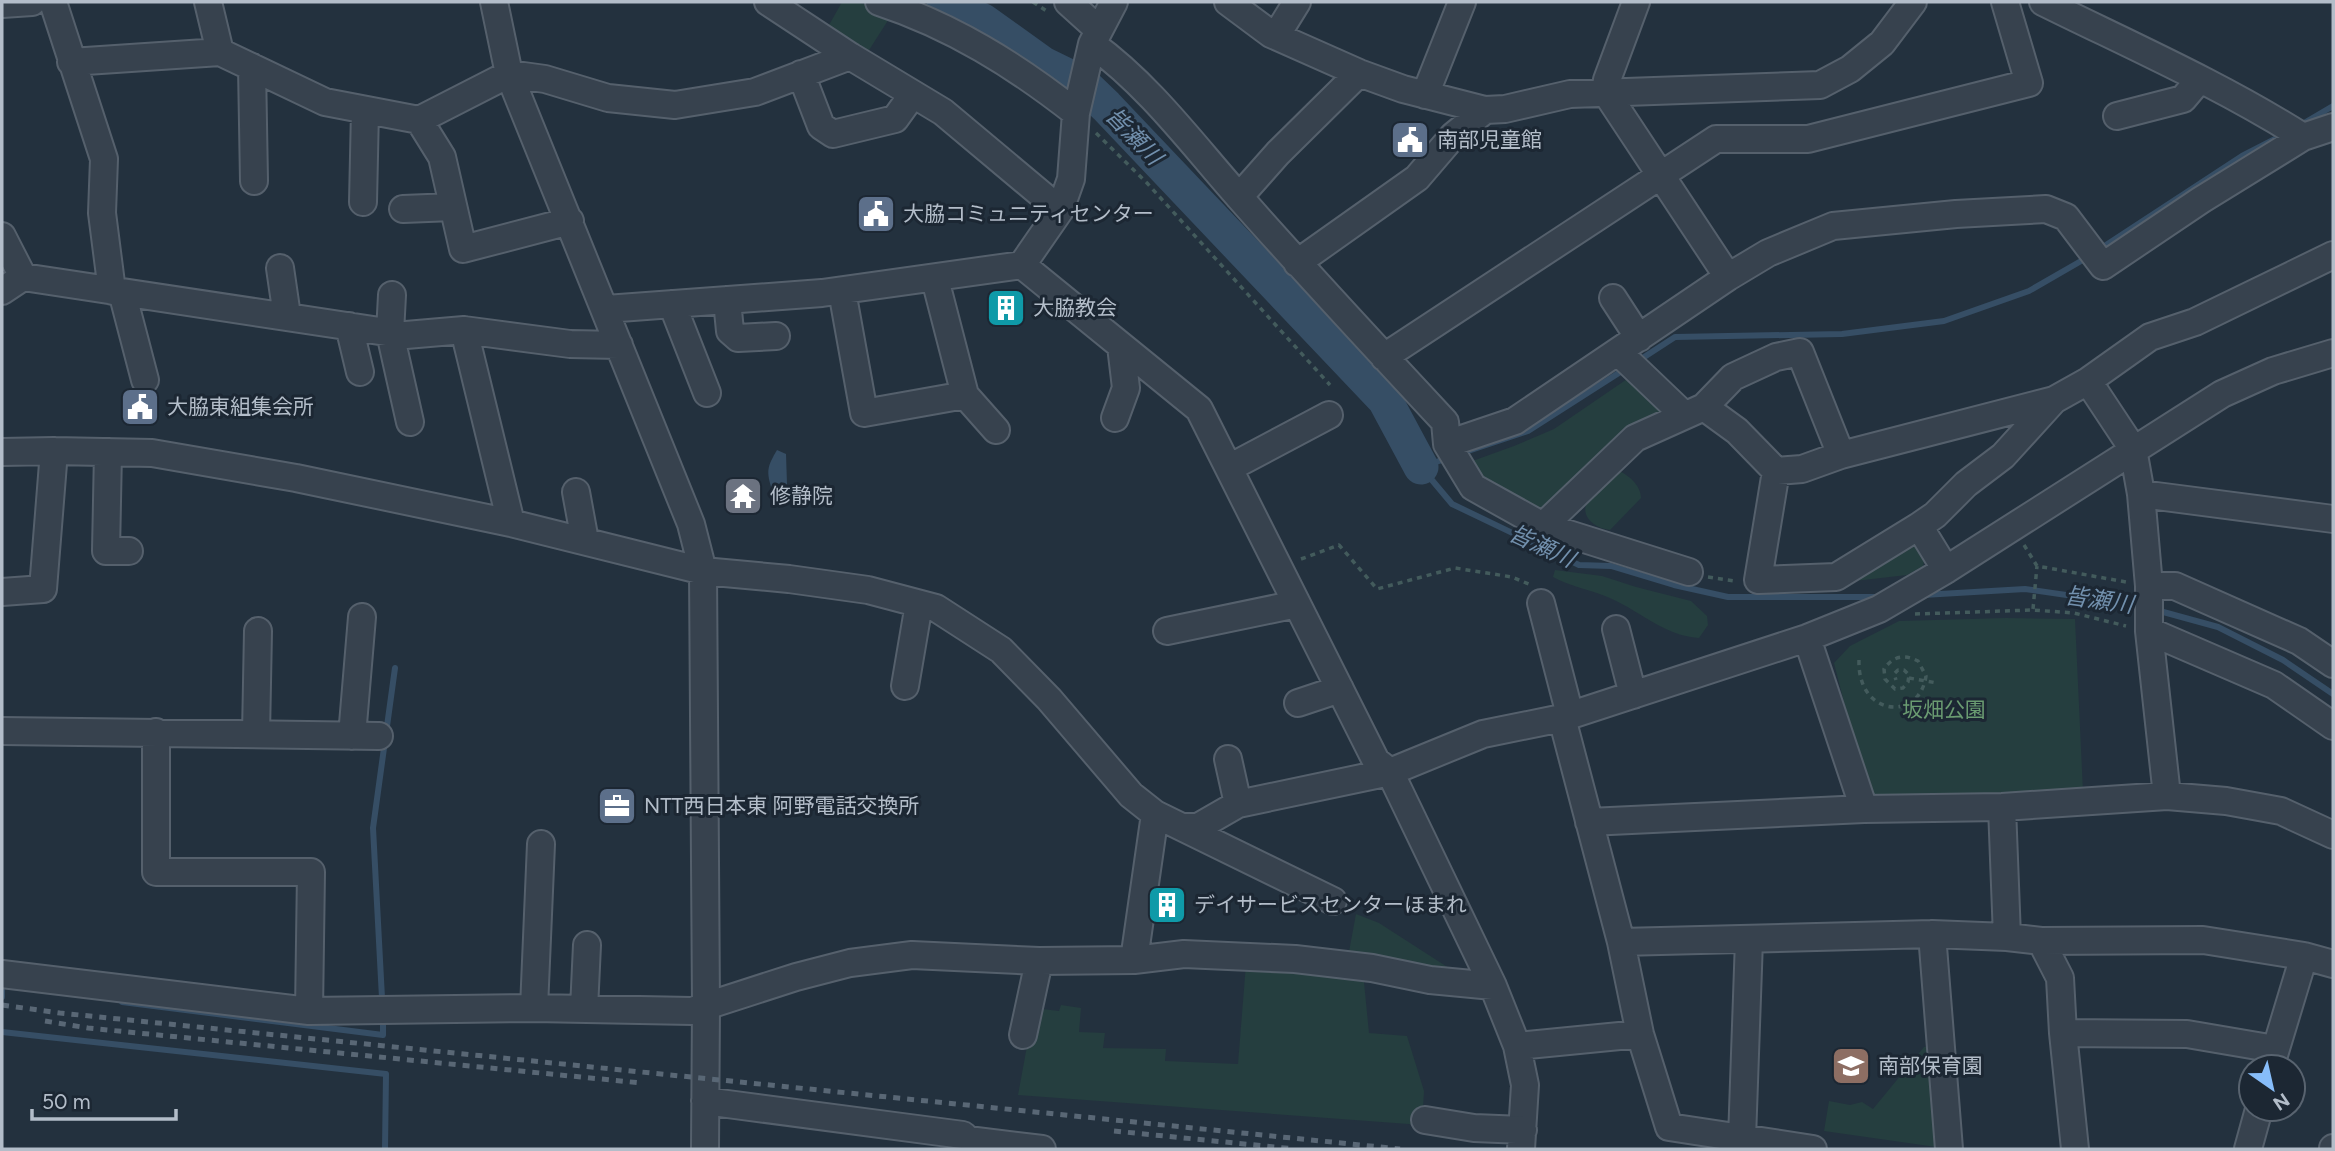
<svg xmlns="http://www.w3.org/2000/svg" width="2335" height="1151" viewBox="0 0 2335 1151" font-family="Figtree,'Noto Sans JP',sans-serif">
<rect width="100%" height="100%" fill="#23313e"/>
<!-- green -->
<path fill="#253e3f" d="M842 2H856L894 11 864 58 824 34Z
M1633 375 1670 409 1538 517 1482 487 1467 463 1514 446 1554 429Z
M1619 471C1630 476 1641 486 1641 498L1610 530C1593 528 1577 514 1590 497 1597 487 1610 479 1619 471Z
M1917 542 1925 556 1923 566 1907 575 1837 583Z
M1555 570 1602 576 1636 587 1691 601 1707 616 1708 625 1699 638C1663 636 1637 608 1605 596 1587 589 1569 586 1553 577Z
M2006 618 2075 619 2083 792 1870 804 1834 663 1850 646 1899 621Z
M1356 914 1379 923 1452 970 1348 957Z
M1246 964 1363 972 1369 1033 1407 1036 1424 1091 1422 1125 1018 1095 1034 1008 1059 1011 1061 1005 1081 1008 1079 1032 1105 1033 1103 1048 1166 1049 1165 1061 1238 1064Z
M1924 1047H1935L1936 1147 1824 1131 1829 1101 1850 1105 1862 1102 1873 1109Z"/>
<!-- water -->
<path fill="#364e65" d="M777 450 786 454 787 484 780 489 772 490C766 471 767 467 777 450Z"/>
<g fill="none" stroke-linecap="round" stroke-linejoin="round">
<!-- stream -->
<path stroke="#364e65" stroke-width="6" d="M2299 126 2333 106
M2100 249 2242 156 2277 138
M1638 361 1675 337 1842 334 1944 321 2029 291 2088 257
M1459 454 1528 431 1625 369
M1448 458 1421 467 1452 504 1579 565 1611 566 1674 585 1728 597H1881
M1923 595 2025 589 2142 606
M2156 610 2218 627 2283 660 2333 694
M2 997V986
M382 998 373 828 395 668
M122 1002 383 1035V1016
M2 1032 386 1074 385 1149"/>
<!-- river -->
<path stroke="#364e65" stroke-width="35" d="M944 2 983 21 1043 64 1082 83 1106 106 1385 400 1421 467"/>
<!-- minor casing -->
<g stroke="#55606c" stroke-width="30">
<path id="minor" d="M53 2 104 159 102 213 112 291
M208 2 220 52
M494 2 509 74 691 524 703 571 706 1006 796 977 850 963 912 955 1039 961 1134 960 1155 814
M768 2 850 56 943 112 1060 210
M879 2C952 26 1015 65 1076 113
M1068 2 1099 30
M1228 2 1271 34 1359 73 1403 89 1485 110 1505 109 1570 94 1820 85 1850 69 1882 43 1913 2
M1636 2 1607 80 1605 91 1728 277
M2043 2C2130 45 2221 85 2303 137
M2 4 32 2
M1276 36 1297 2
M1092 44C1150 86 1193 145 1240 198 1307 274 1376 348 1445 422L1447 444 1515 421 1728 277 1768 253 1833 226 1956 214 2046 209 2066 217 2103 266 2201 200 2303 137 2333 127
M71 62 220 52 325 102 419 120 509 74 545 79 608 98 675 105 755 92 850 56
M252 67 254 181
M801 74 821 126 833 134 895 119 913 94
M1425 95 1462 2
M2117 116 2183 99 2199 80
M419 120 442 157 463 249 570 221
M1239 197 1278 153 1359 73
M363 202 365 110
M403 209 453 207
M2 236 23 277 406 335 464 330 570 344 619 345
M1297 263 1417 178 1453 136 1485 110
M1022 265 1199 409 1376 761 1390 772 1493 986 1517 1046 1525 1085 1521 1149
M280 268 287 316
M2 291 23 277
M842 291 864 413 965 395 935 279
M122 292 145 380
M392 295 390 333 410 422
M1613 298 1639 338
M727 300 730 331 738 338 776 336
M672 304 707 393
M606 309 822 293 1022 265 1060 210 1071 179 1076 113 1092 44 1114 2
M349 326 360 372
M464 330 511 523
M1618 352 1684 415
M1384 357 1716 139H1808L2029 83 2005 2
M2088 381 2133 449 2141 494 2149 586V631L2167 796
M965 395 996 430
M1115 418 1126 388 1121 346
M1447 444 1473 487 1543 526 1689 572
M2 452 54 451 152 453 296 478 511 523 703 571 789 579 868 590 936 608 1001 650 1049 699 1131 795 1155 814 1333 901
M108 452 106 551H129
M1841 455 2054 400
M1229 468 1329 415
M1776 471 1758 580 1836 577 1919 526
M576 492 585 541
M2141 494 2333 519
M1543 526 1635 438 1704 407 1737 431 1776 471 1802 469 1841 455 1800 352 1776 357 1733 377 1704 407
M1946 570 1919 526 1935 515 1966 484 2003 456 2054 400 2088 381 2150 337 2195 322 2333 255
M2149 586H2175L2299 641 2333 664
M2 592 43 589 54 451
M1541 603 1570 715
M1616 629 1633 695
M1167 631 1297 604
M2149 631 2274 685 2333 726
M1807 638 1864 809
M905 686 919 604
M1298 703 1340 689
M1562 718 1621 942 1640 1034 1669 1127 1813 1149
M2 731 379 736
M156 732V872H311L309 1011
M256 734 258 631
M352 736 362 617
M1228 759 1238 804
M2002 807 2007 937
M1589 822 1864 809 2002 807 2167 796 2226 801 2281 811 2333 835
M1186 827H1198L1238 804 1390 772 1483 734 1562 718 1807 638 1879 609 1944 571 2222 394 2273 371 2333 353
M1932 934 1949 1149
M2041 941 2060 978 2063 1033 2075 1149
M1621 942 1932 934 2007 937 2041 941 2203 940 2304 956 2333 964
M1134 960 1184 954 1295 959 1372 968 1430 980 1493 986
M2 974 309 1011 534 1008 692 1011 706 1006 705 1149
M534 1008 541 844
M584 1009 587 945
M2063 1033 2187 1034 2275 1049
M1023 1035 1039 961
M1517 1046 1640 1034
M2271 1065 2304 956
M705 1101 963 1135 968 1140 1042 1149
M1425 1120 1474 1128 1523 1130
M1742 1139 1749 940
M2248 1149 2259 1109
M2333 1149V1148"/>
</g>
<!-- path -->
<path stroke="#435b5c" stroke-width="3.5" stroke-dasharray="5 5" stroke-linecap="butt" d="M1033 2 1048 12
M1096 133 1147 183 1330 385
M2024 545 2037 566 2126 582
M1301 559 1339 545 1377 589 1455 568 1512 577 1531 585
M1708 577 1735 581
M2033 609 2037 566
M1915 614 2033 610 2074 613 2126 626
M1859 660C1857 716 1919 723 1926 676L1918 661C1904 654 1893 656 1884 669L1885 679 1895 689 1903 688 1908 682 1909 675 1904 670H1898L1894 674 1896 680
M1909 678 1937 683"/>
<!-- minor -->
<use href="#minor" stroke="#37424e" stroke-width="26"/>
<!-- rail -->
<path stroke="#596775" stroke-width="5" stroke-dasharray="7 7" stroke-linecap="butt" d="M2 1005 60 1013 1400 1149
M45 1021 88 1028 641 1083
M1114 1131 1295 1149"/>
</g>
<!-- icons -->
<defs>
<g id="civic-square" transform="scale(2.0125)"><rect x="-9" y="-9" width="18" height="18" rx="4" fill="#5c6f8a" stroke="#1c2733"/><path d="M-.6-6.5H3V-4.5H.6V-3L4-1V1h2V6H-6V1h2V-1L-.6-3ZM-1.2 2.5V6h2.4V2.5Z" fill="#fff"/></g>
<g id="building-square" transform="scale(2.0125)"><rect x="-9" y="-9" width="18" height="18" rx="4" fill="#0f9aa8" stroke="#1c2733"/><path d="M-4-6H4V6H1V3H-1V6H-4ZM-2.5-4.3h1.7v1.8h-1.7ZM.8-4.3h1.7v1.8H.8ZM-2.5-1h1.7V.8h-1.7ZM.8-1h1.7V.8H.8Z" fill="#fff"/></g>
<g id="temple-square" transform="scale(2.0125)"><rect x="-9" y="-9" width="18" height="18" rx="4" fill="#6b7280" stroke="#1c2733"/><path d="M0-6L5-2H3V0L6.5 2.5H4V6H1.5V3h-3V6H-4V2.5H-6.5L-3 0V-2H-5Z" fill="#fff"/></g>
<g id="office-square" transform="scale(2.0125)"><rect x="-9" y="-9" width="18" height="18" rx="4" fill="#5c6f8a" stroke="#1c2733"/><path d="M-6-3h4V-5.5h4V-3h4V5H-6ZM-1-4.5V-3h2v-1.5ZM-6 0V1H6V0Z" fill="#fff"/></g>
<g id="school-square" transform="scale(2.0125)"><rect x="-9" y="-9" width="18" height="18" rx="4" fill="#8d6e63" stroke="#1c2733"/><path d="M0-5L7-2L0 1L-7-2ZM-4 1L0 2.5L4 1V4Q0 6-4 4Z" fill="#fff"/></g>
</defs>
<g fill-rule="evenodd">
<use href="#civic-square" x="1410" y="140"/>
<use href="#civic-square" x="876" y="214"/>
<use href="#building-square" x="1006" y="308"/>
<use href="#civic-square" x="140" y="407"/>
<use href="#temple-square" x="743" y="496"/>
<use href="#office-square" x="617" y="806"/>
<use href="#building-square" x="1167" y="905"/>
<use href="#school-square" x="1851" y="1066"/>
</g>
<g text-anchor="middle" stroke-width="6" stroke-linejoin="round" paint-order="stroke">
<!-- poi labels -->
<g font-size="21" fill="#b3bdc9" stroke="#1c2733" text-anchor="start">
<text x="1437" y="147">南部児童館</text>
<text x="903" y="221">大脇コミュニティセンター</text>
<text x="1033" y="315">大脇教会</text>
<text x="167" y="414">大脇東組集会所</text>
<text x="770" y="503">修静院</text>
<text x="644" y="813">NTT西日本東 阿野電話交換所</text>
<text x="1194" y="912">デイサービスセンターほまれ</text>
<text x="1878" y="1073">南部保育園</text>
</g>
<!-- park labels -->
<g font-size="21" fill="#6a9b71" stroke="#1c2733">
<text x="1944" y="717">坂畑公園</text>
</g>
<!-- water labels -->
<g font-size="23" font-style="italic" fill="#7290ad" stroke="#1c2733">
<text transform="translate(1134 136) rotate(46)" y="8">皆瀬川</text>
<text transform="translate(1542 546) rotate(25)" y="8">皆瀬川</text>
<text transform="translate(2099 600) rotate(8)" y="8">皆瀬川</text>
</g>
</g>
<!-- border -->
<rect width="2335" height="1151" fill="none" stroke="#b3bdc9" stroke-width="7"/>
<!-- north arrow -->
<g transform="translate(2272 1088) rotate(146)"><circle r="33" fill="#1c2733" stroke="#58636f" stroke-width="2"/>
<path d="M0-5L12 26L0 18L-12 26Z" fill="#87bdfa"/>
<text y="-10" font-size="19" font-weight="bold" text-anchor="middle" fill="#b3bdc9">N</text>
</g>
<!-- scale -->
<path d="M32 1109v10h144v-10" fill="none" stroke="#b3bdc9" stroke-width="3.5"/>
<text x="42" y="1109" font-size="21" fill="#b3bdc9" stroke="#1c2733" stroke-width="5" paint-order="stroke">50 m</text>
</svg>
